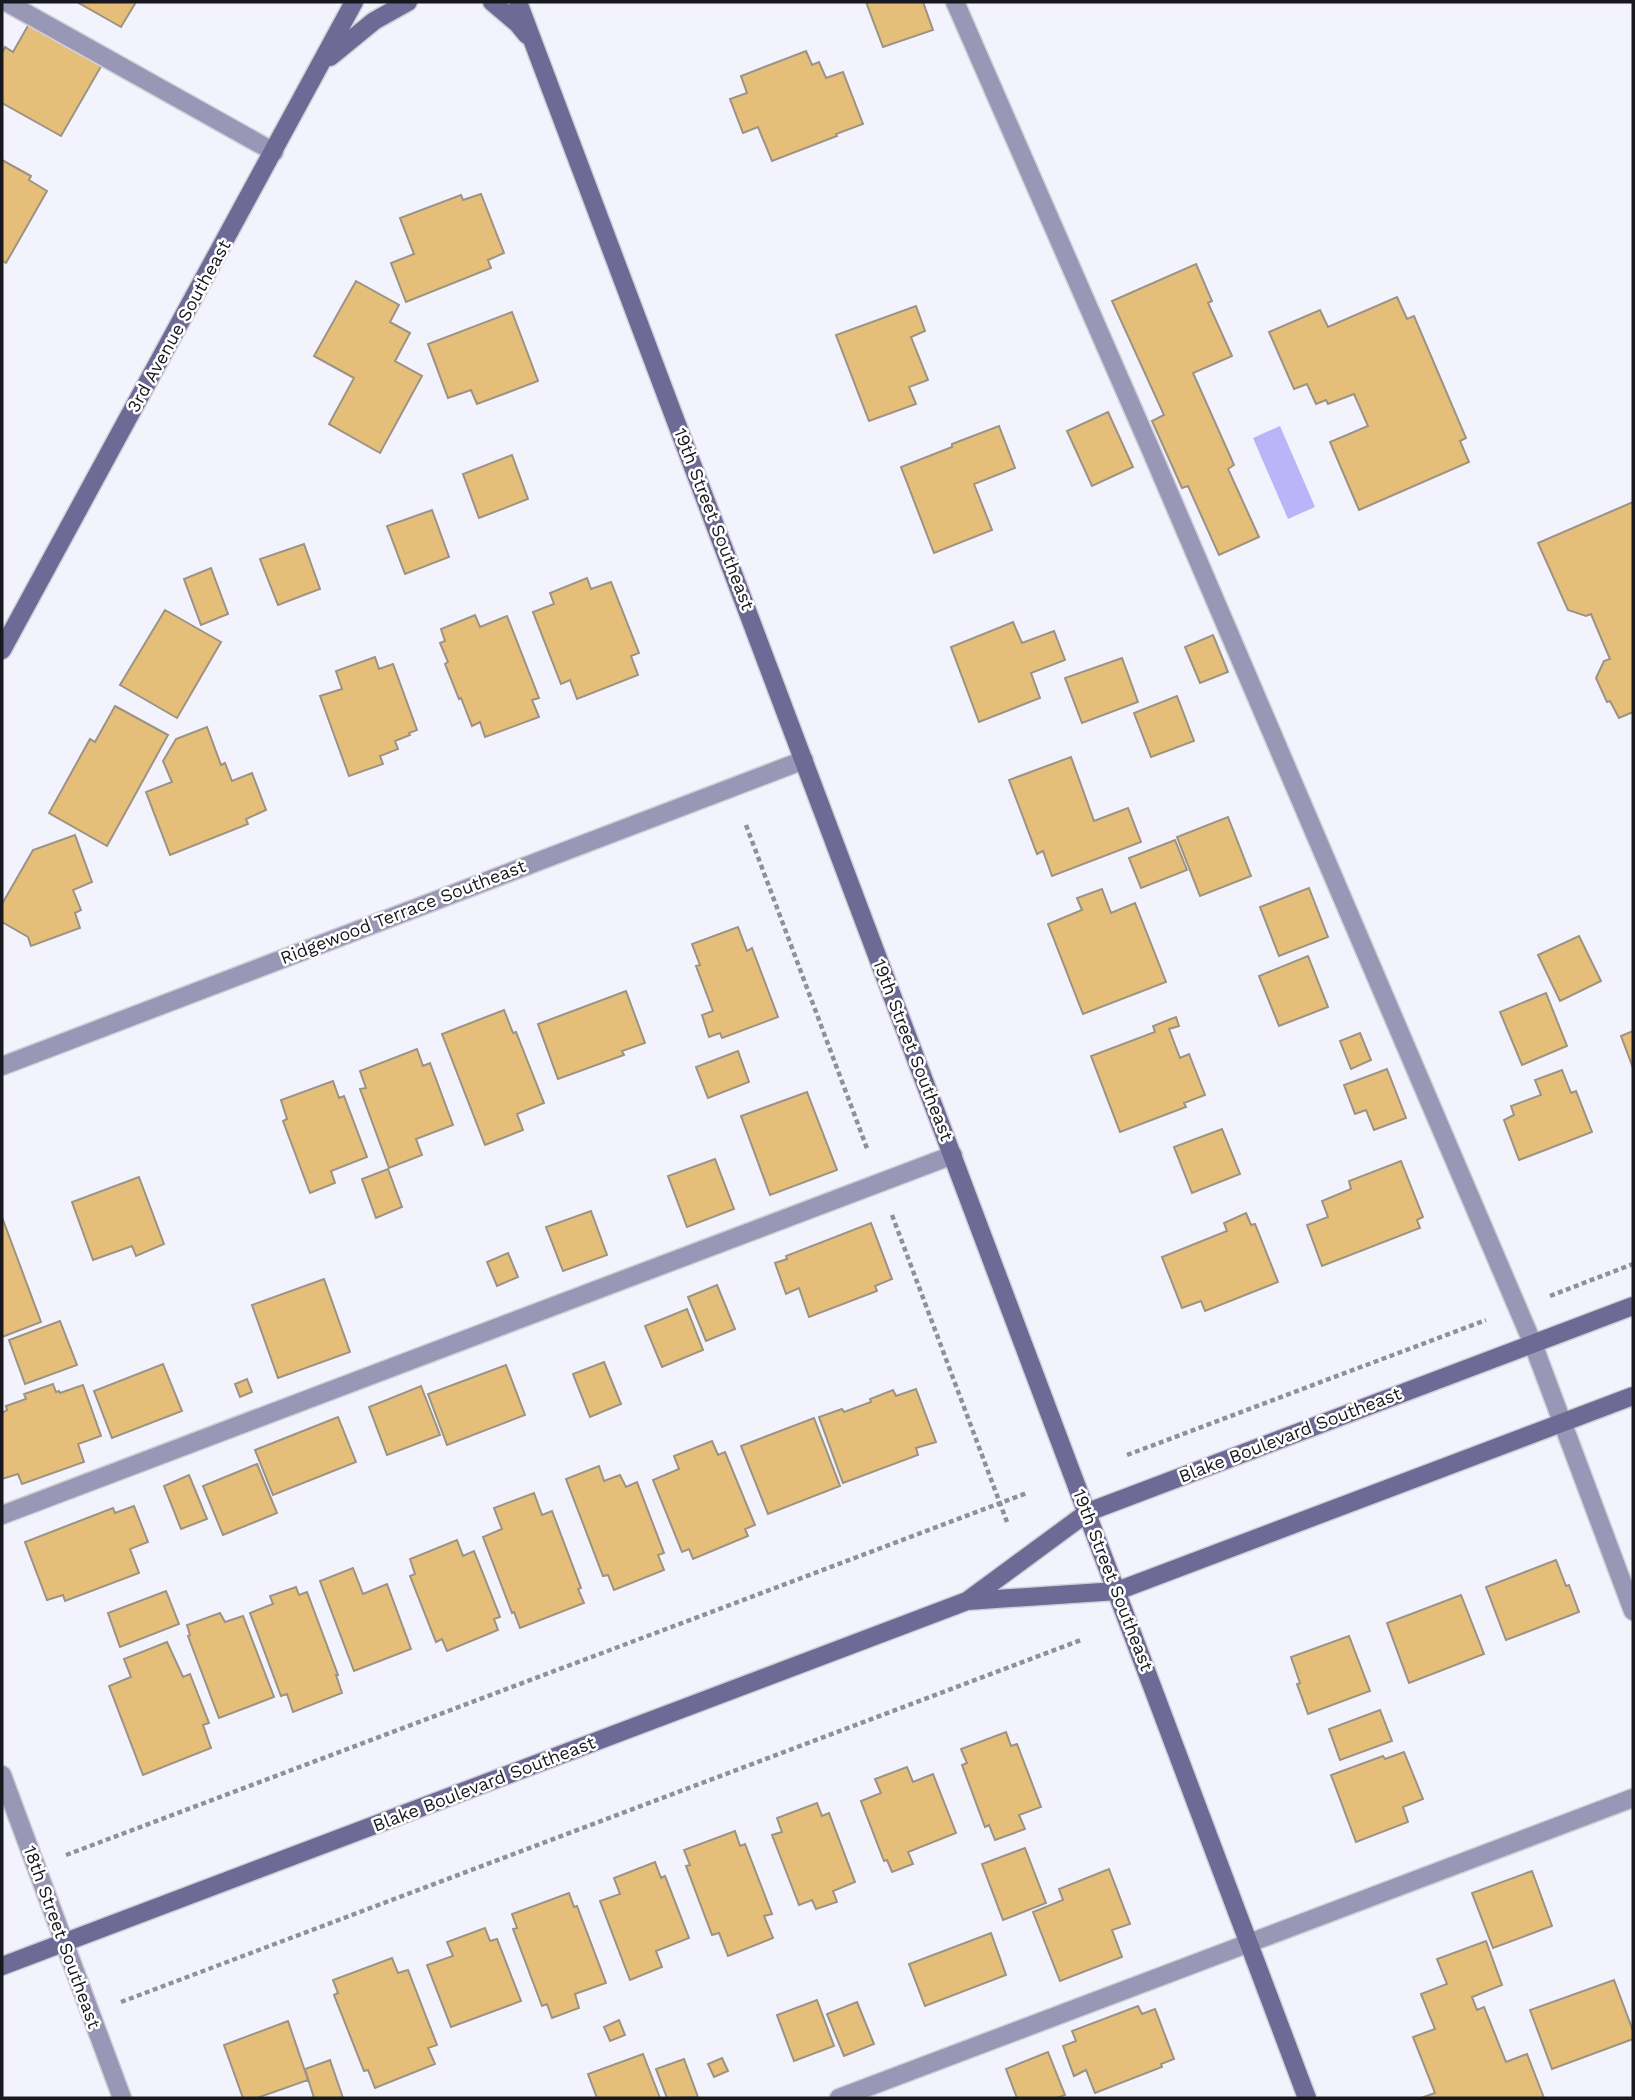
<svg xmlns="http://www.w3.org/2000/svg" width="1635" height="2100" viewBox="0 0 1635 2100" font-family="'Work Sans',sans-serif">
<rect width="100%" height="100%" fill="#f3f3fd"/>
<!-- water -->
<path fill="#bab4f9" d="M1280 426 1315 507 1288 519 1253 438Z"/>
<!-- building -->
<path fill="#e5be7a" stroke="#9c9384" stroke-width="2" d="M77 2H136L121 27Z
M866 2H923L933 30 883 47Z
M30 22 103 63 61 136 2 103V53L5 47 13 52Z
M806 51 812 65 819 62 826 78 843 72 863 124 836 134 837 136 772 161 758 127 743 133 730 99 747 93 741 76Z
M2 160 31 176 29 180 47 191 6 263 2 261Z
M481 194 504 253 488 260 491 268 406 302 391 263 414 254 400 218 461 195 463 200Z
M1196 264 1212 301 1208 303 1232 356 1193 373 1234 465 1228 469 1259 537 1219 555 1188 486 1182 488 1152 421 1164 415 1112 301Z
M356 281 399 305 390 322 410 333 395 361 422 376 380 453 329 424 354 378 314 356Z
M1397 297 1407 319 1414 316 1466 438 1460 441 1469 462 1359 510 1330 442 1368 426 1354 394 1328 404 1326 400 1316 404 1307 384 1294 389 1269 332 1320 310 1328 327Z
M916 306 925 331 911 337 928 380 909 387 916 404 869 421 836 335Z
M512 312 538 381 477 404 471 390 448 398 428 344Z
M1108 412 1133 467 1092 486 1067 431Z
M999 426 1015 468 974 484 992 530 934 553 901 467 952 447V444Z
M512 455 528 499 479 518 463 474Z
M1633 502V712L1619 718 1610 701 1607 702 1596 678 1604 661 1610 659 1591 614 1586 616 1568 610 1538 543Z
M432 510 449 557 405 574 387 526Z
M304 544 320 589 278 605 260 559Z
M211 568 228 614 201 625 184 579Z
M587 578 591 589 611 582 639 653 631 656 638 675 577 699 570 680 561 684 533 612 554 604 550 593Z
M165 610 221 642 177 718 120 685Z
M475 615 480 627 507 616 539 698 532 700 539 717 485 737 480 722 472 726 461 698 459 699 445 664 448 662 440 643 445 641 441 629Z
M1013 622 1022 643 1054 631 1065 660 1031 673 1040 698 979 722 951 647Z
M1213 635 1228 672 1200 683 1185 647Z
M375 657 379 669 393 664 417 730 409 733 410 735 395 741 398 749 380 756 383 764 349 776 320 696 342 689 336 671Z
M1122 658 1138 702 1082 723 1065 678Z
M1177 696 1194 741 1151 757 1134 713Z
M115 706 168 735 107 846 49 813 90 739 95 742Z
M207 727 221 765 225 763 232 781 252 773 266 810 246 819 248 824 170 855 146 792 172 782 163 761 176 739Z
M1071 757 1094 821 1128 808 1141 842 1052 876 1043 851 1037 854 1009 780Z
M1228 817 1251 876 1200 896 1177 837Z
M75 835 92 882 73 890 81 910 75 913 80 928 31 946 28 937 2 922V904L33 850Z
M1175 840 1187 870 1141 888 1129 858Z
M1309 888 1328 937 1279 956 1260 907Z
M1102 889 1111 913 1135 903 1166 982 1083 1014 1048 924 1082 910 1077 898Z
M738 927 747 951 752 948 778 1017 722 1038 720 1033 709 1037 702 1015 713 1011 696 966 700 965 692 944Z
M1579 936 1601 981 1560 1001 1538 955Z
M1308 956 1328 1007 1279 1026 1259 976Z
M626 991 645 1043 622 1051 624 1055 558 1079 538 1024Z
M1546 993 1567 1046 1522 1065 1500 1012Z
M504 1010 513 1033 516 1032 544 1103 517 1114 523 1130 485 1145 442 1034Z
M1176 1017 1179 1026 1169 1029 1180 1058 1189 1054 1205 1095 1184 1103 1186 1107 1120 1132 1091 1056 1155 1032 1153 1026Z
M1633 1031V1068L1621 1036Z
M1360 1033 1371 1060 1351 1069 1340 1041Z
M417 1049 423 1066 430 1063 453 1125 416 1139 422 1155 389 1168 360 1089 366 1088 360 1071Z
M738 1051 749 1082 708 1098 696 1067Z
M1387 1069 1406 1118 1374 1130 1366 1110 1355 1114 1344 1085Z
M1562 1070 1571 1093 1576 1091 1592 1132 1519 1160 1504 1120 1514 1115 1511 1106 1541 1095 1535 1080Z
M333 1081 339 1098 344 1096 367 1157 331 1171 335 1183 310 1193 283 1121 287 1119 281 1100Z
M807 1092 837 1170 770 1195 741 1116Z
M1222 1129 1240 1174 1192 1193 1174 1147Z
M715 1159 734 1209 687 1227 668 1176Z
M1401 1161 1423 1217 1417 1220 1420 1228 1322 1266 1307 1225 1328 1217 1322 1201 1351 1189 1349 1181Z
M388 1169 402 1207 376 1218 362 1179Z
M139 1177 164 1244 136 1256 132 1246 93 1260 72 1202Z
M591 1211 607 1255 563 1271 546 1227Z
M1246 1213 1251 1225 1255 1224 1278 1282 1205 1311 1201 1301 1182 1308 1162 1257 1227 1231 1224 1223Z
M2 1217 41 1322 2 1337Z
M871 1223 892 1279 875 1286 877 1291 809 1317 799 1288 786 1294 775 1263 787 1259 786 1256Z
M508 1253 518 1277 497 1286 487 1262Z
M324 1279 350 1352 278 1378 252 1305Z
M717 1285 735 1329 706 1341 688 1297Z
M687 1309 703 1350 662 1367 645 1326Z
M60 1321 77 1365 25 1384 9 1340Z
M604 1362 621 1404 590 1417 573 1374Z
M163 1364 182 1411 112 1438 94 1391Z
M506 1365 525 1415 447 1445 428 1394Z
M247 1379 252 1392 240 1397 235 1384Z
M53 1384 56 1392 59 1391 60 1393 83 1385 101 1436 78 1444 84 1462 22 1484 18 1474 2 1479V1413L7 1410 6 1406 26 1399 24 1394Z
M421 1386 440 1435 387 1455 369 1407Z
M916 1389 936 1442 916 1448 918 1455 843 1483 819 1417 842 1409 844 1412 871 1402 870 1399 893 1390 896 1396Z
M338 1417 356 1462 273 1495 255 1450Z
M814 1418 840 1486 768 1514 741 1446Z
M712 1441 718 1455 725 1452 755 1525 745 1529 748 1536 693 1559 689 1549 682 1552 653 1480 679 1469 674 1456Z
M257 1464 277 1513 223 1535 203 1486Z
M599 1466 604 1481 620 1475 626 1487 637 1482 664 1553 658 1555 664 1570 614 1590 608 1575 603 1576 566 1479Z
M189 1475 207 1519 181 1529 164 1486Z
M534 1493 542 1515 552 1511 581 1588 578 1589 584 1603 520 1628 514 1612 512 1613 483 1537 502 1529 494 1508Z
M134 1506 148 1542 130 1549 139 1573 65 1601 63 1595 47 1600 25 1542 113 1508 115 1513Z
M457 1540 463 1556 474 1551 500 1617 494 1619 498 1630 447 1651 442 1639 436 1642 410 1576 415 1574 410 1559Z
M1556 1560 1566 1586 1569 1585 1579 1612 1506 1640 1486 1587Z
M353 1568 363 1594 387 1584 411 1649 354 1671 320 1581Z
M296 1587 299 1595 307 1592 338 1675H336L342 1693 293 1712 287 1694 281 1696 250 1613 273 1604 270 1596Z
M166 1591 179 1624 120 1647 108 1613Z
M1461 1595 1484 1654 1409 1683 1387 1623Z
M220 1613 225 1622 243 1616 274 1697 219 1718 188 1636 190 1635 187 1625Z
M1349 1636 1370 1691 1308 1714 1297 1684 1300 1683 1291 1657Z
M167 1642 183 1677 190 1674 209 1723 203 1725 211 1748 143 1775 109 1686 131 1677 124 1659Z
M1380 1710 1392 1741 1340 1760 1329 1729Z
M1006 1732 1011 1746 1017 1744 1041 1807 1019 1815 1025 1829 995 1840 989 1825 985 1827 962 1765 967 1763 961 1749Z
M1404 1752 1423 1799 1403 1807 1408 1822 1356 1842 1331 1775 1383 1756 1385 1759Z
M907 1767 913 1782 933 1774 956 1833 908 1852 913 1864 892 1872 887 1860 884 1861 861 1801 881 1793 875 1779Z
M817 1803 822 1816 829 1813 855 1882 833 1891 837 1902 816 1909 812 1900 799 1905 772 1835 782 1832 777 1818Z
M735 1831 740 1846 745 1844 772 1914 764 1916 773 1938 728 1956 719 1933 712 1935 686 1866 690 1865 684 1850Z
M1025 1848 1046 1903 1003 1920 982 1864Z
M655 1862 661 1878 665 1876 689 1938 656 1951 662 1967 630 1980 600 1901 620 1894 614 1878Z
M1109 1869 1130 1924 1112 1930 1122 1957 1060 1981 1033 1912 1063 1900 1059 1889Z
M1532 1871 1552 1926 1493 1948 1472 1893Z
M569 1893 574 1907 577 1906 606 1983 575 1994 579 2008 552 2018 547 2004 542 2006 513 1929 517 1928 512 1914Z
M485 1928 490 1941 497 1939 521 2001 451 2027 427 1965 453 1956 447 1942Z
M991 1933 1006 1975 925 2006 909 1964Z
M1486 1941 1502 1985 1472 1997 1477 2010 1484 2007 1506 2062 1527 2054 1544 2098H1421L1435 2093 1413 2037 1435 2029 1421 1994 1447 1984 1437 1959Z
M392 1958 398 1973 408 1970 437 2045 428 2048 435 2064 375 2088 368 2070 364 2071 334 1995 338 1993 333 1980Z
M1614 1980 1633 2031V2039L1552 2069 1530 2010Z
M817 2000 834 2046 794 2061 777 2015Z
M857 2002 874 2044 844 2056 827 2014Z
M1138 2006 1142 2014 1155 2009 1174 2059 1161 2064 1162 2067 1095 2093 1086 2070 1074 2076 1063 2046 1076 2041 1072 2031Z
M619 2020 625 2035 610 2041 604 2027Z
M288 2021 308 2080 257 2098H243L224 2045Z
M1048 2052 1065 2095 1057 2098H1017L1006 2069Z
M643 2054 660 2098H597L588 2074Z
M722 2058 728 2071 714 2077 708 2064Z
M684 2059 698 2097 667 2098 656 2069Z
M330 2060 343 2098H314L305 2069Z"/>
<g fill="none" stroke-linecap="round" stroke-linejoin="round">
<!-- lane casing -->
<g stroke="#d0d0d9" stroke-width="21">
<path id="lane" d="M6 2 274 152
M955 2 1150 448 1533 1344 1633 1611
M2 1515 953 1155
M839 2098 1633 1798"/>
</g>
<!-- street casing -->
<g stroke="#d0d0d9" stroke-width="21">
<path id="street" d="M2 1066 804 760
M2 1775 122 2098"/>
</g>
<!-- secondary casing -->
<g stroke="#d0d0d9" stroke-width="21">
<path id="secondary" d="M492 2 518 24 527 35
M518 2 1307 2098
M330 57 374 21 408 2
M2 650 354 2
M967 1601 1117 1591 1633 1396
M2 1966 967 1601 1088 1512 1633 1306"/>
</g>
<!-- path -->
<path stroke="#909098" stroke-width="4.5" stroke-dasharray="5 3.5" stroke-linecap="butt" d="M746 825 868 1151
M892 1215 1007 1522
M1550 1296 1633 1264
M1127 1455 1486 1320
M66 1855 1027 1493
M121 2002 1081 1640"/>
<!-- lane -->
<use href="#lane" stroke="#9897b5" stroke-width="18"/>
<!-- street -->
<use href="#street" stroke="#9897b5" stroke-width="18"/>
<!-- secondary -->
<use href="#secondary" stroke="#6d6a95" stroke-width="18"/>
</g>
<g text-anchor="middle" stroke-width="5" stroke-linejoin="round" paint-order="stroke">
<!-- street labels -->
<g font-size="18" fill="#18181e" stroke="#fff">
<text transform="translate(179 326) rotate(-61)" y="6">3rd Avenue Southeast</text>
<text transform="translate(714 519) rotate(69)" y="6">19th Street Southeast</text>
<text transform="translate(403 912) rotate(-21)" y="6">Ridgewood Terrace Southeast</text>
<text transform="translate(913 1050) rotate(69)" y="6">19th Street Southeast</text>
<text transform="translate(1290 1435) rotate(-21)" y="6">Blake Boulevard Southeast</text>
<text transform="translate(1113 1580) rotate(69)" y="6">19th Street Southeast</text>
<text transform="translate(484 1784) rotate(-21)" y="6">Blake Boulevard Southeast</text>
<text transform="translate(62 1937) rotate(70)" y="6">18th Street Southeast</text>
</g>
</g>
<!-- border -->
<rect width="1635" height="2100" fill="none" stroke="#18181e" stroke-width="7"/>
</svg>
